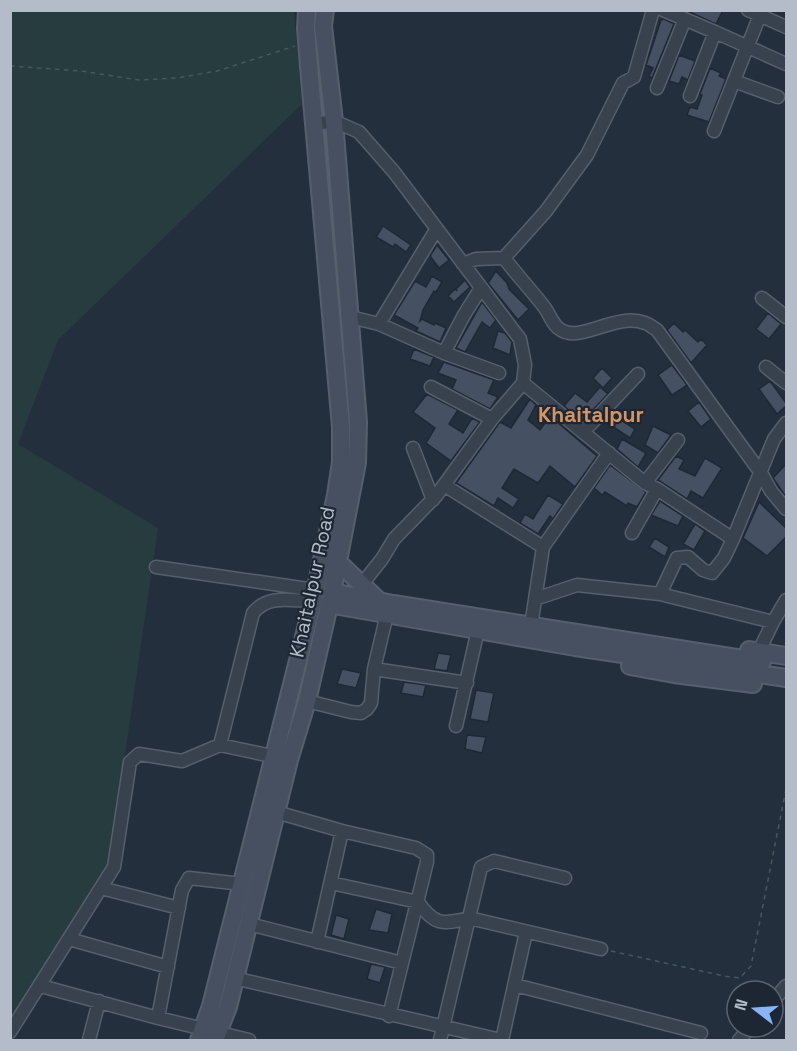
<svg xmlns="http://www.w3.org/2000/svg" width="797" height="1051" viewBox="0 0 797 1051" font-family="'Space Grotesk',sans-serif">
<rect width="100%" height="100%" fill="#242f3e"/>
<!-- green -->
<path fill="#263c3f" d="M11 11H294L302 104 58 340 18 444 158 528 109 864 11 1021Z"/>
<!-- building -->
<path fill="#455162" stroke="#1f2835" stroke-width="1.5" d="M685 10H723L716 24Z
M664 19 674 24 652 78 649 76 653 68 646 65 661 20Z
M679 55 695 61 688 80 682 77 679 84 669 81Z
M710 68 721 73 719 76 726 79 709 122 687 115 690 107 697 109 702 95 700 94Z
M383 226 411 245 406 252 395 244 393 247 376 237Z
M437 245 449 260 439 268 430 256Z
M496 271 507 283 509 289 529 309 518 320 488 283Z
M432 276 442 282 436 292 434 291 423 310 420 321 422 319 434 325 435 323 446 328 440 342 416 331 418 328 394 315 415 281 426 287Z
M465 280 470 287 454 302 448 296 455 289 457 291 456 289Z
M482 302 496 320 490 328 482 322 465 352 456 348Z
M768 313 781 324 769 339 756 329Z
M674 323 683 332 685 330 698 342 701 339 707 345 691 363 667 330Z
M498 331 505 333 512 342 510 355 493 348Z
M414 349 434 357 430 366 410 359Z
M444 362 494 380 488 393 498 397 490 409 452 389 456 380 438 373Z
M672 365 687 385 672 395 658 375Z
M602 368 612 378 603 388 593 378Z
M770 381 786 403V406L777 414 759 389Z
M600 387 608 394 582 421 564 406 575 393 587 402Z
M427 394 458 410 449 424 463 433 472 418 480 422 451 461 426 443 435 428 413 412Z
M530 399 536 405 528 420 540 430 550 416 597 456 575 487 550 466 538 483 514 469 502 488 519 499 513 508 498 498 494 506 456 483 500 422 511 428Z
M699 402 711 419 701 427 688 411Z
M612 414 635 429 630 438 604 421Z
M653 426 671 435 658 453 645 445Z
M622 439 646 453 638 467 617 449Z
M676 456 684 460 679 469 695 476 705 458 722 468 703 498 691 491 687 499 658 480Z
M786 464V497L773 478Z
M610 465 646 492 637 507 628 503 627 506 605 492 602 495 594 488Z
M548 495 563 504 553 519 550 516 538 534 520 523 525 514 533 519Z
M660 501 683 516 678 526 651 515Z
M759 502 786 528V537L767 556 743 538Z
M695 524 705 531 694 550 683 544Z
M655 538 669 547 665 557 649 547Z
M438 653 451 655 447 671 434 669Z
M342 669 361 673 356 688 337 684Z
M404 682 426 685 423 697 401 693Z
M476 690 494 693 488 722 470 719Z
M467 735 486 737 482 753 465 749Z
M376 909 392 914 388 933 369 930Z
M336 915 349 919 344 939 331 935Z
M371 964 385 967 380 983 367 979Z"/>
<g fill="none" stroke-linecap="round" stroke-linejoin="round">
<!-- street casing -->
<g stroke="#565f6c" stroke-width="15">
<path id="street" d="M663 10 715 32 786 64
M748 10 786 27
M734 81 778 97
M657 88 685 19
M690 96 715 32
M316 124 334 121 359 132 394 172 520 339 525 365 523 383 645 483 657 489 733 539
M714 131 762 10
M504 258C517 275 532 291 545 308 550 315 553 326 561 330 581 343 616 312 645 323 649 324 653 328 657 330L761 473 771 491 786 509
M463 264 476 259 504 258 546 211 587 155 623 83 634 77 653 10
M762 298 786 317
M350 317 379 324 444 353 499 373
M379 324 436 230
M444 353 464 315 481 288
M766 367 786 383
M431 387 492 419
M583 432 638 374
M413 448 433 500
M645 483 678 440
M444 485 543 547
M632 533 657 489
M156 567 315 590
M362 584 382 559 394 539 436 496 492 419 523 383
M660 594 677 558 688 557 703 570 712 573 724 558 733 539 774 439 786 423
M535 599 577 585 660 594 773 622
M531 626 543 547 609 453
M759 651 773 622 786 600
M374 669 467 683
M307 701 351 712 361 713 367 709 371 703 374 669 387 614
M456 726 478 630
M220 745 253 613C268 594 291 601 313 601
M276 812 342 831
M331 883 418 902C434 925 442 925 469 918L601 949
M101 888 179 908
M249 924 402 963
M69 939 168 967
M317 942 342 831 416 848 427 855V862L389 1016
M234 978 501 1040
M515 985 701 1033
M41 986 158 1018 249 1040
M773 1001 786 986
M158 1018 182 890 189 878 242 884
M10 1032 114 867 130 762 139 754 182 761 220 745 281 758
M89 1040 99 1001
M440 1040 481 867 494 861 565 878
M502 1040 526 932
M739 1040 751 1027"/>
</g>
<!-- secondary casing -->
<g stroke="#565f6c" stroke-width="20">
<path id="secondary" d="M338 562 379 601
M332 592 393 604 762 662
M328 604 575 647 786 678
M749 650 786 656
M630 666 674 674 753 684
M199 1040 211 1006 313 601 336 495 341 462V427L309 67 306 28 307 10
M215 1040 228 1007 289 760 307 701 332 592 357 463 358 422 334 121 323 26 325 10"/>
</g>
<!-- path -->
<path stroke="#44595c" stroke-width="1.5" stroke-dasharray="4.5 4.5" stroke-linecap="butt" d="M10 66 81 71 139 80 177 78 217 71 295 46
M611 951 724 976 740 978 751 966 786 789"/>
<!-- street -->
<use href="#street" stroke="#38414e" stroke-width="12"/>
<!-- secondary -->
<use href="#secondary" stroke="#465061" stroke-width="16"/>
</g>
<g text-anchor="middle" stroke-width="4.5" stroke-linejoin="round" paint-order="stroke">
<!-- street labels -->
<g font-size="20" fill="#b4bcc9" stroke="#1d2633">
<text transform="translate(312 582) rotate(-78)" y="7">Khaitalpur Road</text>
</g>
<!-- neighbourhood labels -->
<g font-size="21" font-weight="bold" fill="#d59563" stroke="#1d2633">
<text x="591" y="422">Khaitalpur</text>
</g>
</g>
<!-- border -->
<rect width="797" height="1051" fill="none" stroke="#b4bcc9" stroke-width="24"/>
<!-- north arrow -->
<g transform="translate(755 1009) rotate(287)"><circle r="28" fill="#1d2633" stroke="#59626f" stroke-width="1.5"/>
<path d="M0-4.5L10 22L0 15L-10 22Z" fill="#8ab4f8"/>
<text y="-9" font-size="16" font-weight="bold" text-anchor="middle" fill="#b4bcc9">N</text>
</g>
</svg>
